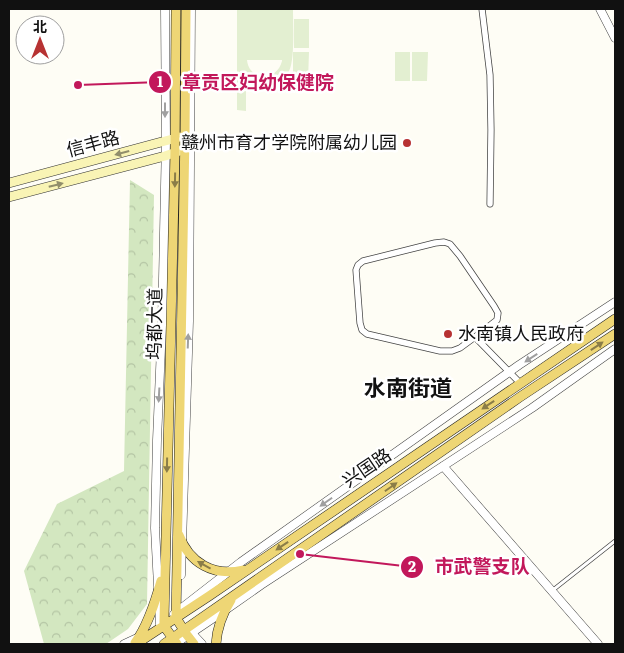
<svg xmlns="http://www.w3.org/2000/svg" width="624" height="653" viewBox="0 0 624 653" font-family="Literata,'Noto Sans SC',serif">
<defs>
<pattern id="park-crowns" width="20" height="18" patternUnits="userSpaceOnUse" patternTransform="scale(1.25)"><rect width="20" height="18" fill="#d3e7c0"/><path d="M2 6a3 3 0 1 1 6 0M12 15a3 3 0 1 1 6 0" fill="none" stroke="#b4c5a4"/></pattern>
</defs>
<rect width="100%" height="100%" fill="#fefdf5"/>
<!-- park -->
<path fill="url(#park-crowns)" d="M130 180 154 195 147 604 128 629 106 644H44L24 571 57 504 124 471Z"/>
<!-- pitch -->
<path fill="#e3efd1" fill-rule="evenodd" d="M237 9H293C293 23 295 60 289 71 286 77 281 81 275 84 264 88 254 84 246 78V111L237 110ZM247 60H282V61C277 82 249 81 247 60Z
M294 19H309V48H294Z
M293 52H309L308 81H293Z
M395 52H410V81H395Z
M412 52H428L427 81H412Z"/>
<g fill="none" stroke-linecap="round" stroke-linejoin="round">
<!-- service casing -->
<g stroke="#444" stroke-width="4.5">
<path id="service" d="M553 590 615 541"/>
</g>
<!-- minor casing -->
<g stroke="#444" stroke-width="7">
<path id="minor" d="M482 9 490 75 491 130 490 204
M475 337 460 348 452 351H440L367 334 362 330 360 323 356 270 358 265 363 261 435 243 444 242 450 244 460 256 494 306 498 313 497 320 475 337 520 383"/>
</g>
<!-- tertiary casing -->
<g stroke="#444" stroke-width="9">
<path id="tertiary" d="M600 9 615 38
M443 466 598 644
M181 575 189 321 191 9
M174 614 241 562 519 365 615 302
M160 624 155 528 157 440 162 325 166 141 165 9
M188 629 202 644
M124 644 139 637
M175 644 224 611 261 585 532 408 615 349"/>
</g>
<!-- secondary casing -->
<g stroke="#333" stroke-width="10">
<path id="secondary" d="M9 183 180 137
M9 197 165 156 185 149"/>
</g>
<!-- primary casing -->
<g stroke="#222" stroke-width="10">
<path id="primary" d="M176 9 175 152 164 621V626L177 644
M186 9 185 135 176 618 187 635 194 644
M179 535C189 563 214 577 243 570
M135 643C148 625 155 603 161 581
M136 644 209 596 615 319
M164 644 520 397 615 334
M216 644C217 628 222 614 231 600"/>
</g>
<!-- service -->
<use href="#service" stroke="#fff" stroke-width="3"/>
<!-- minor -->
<use href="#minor" stroke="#fff" stroke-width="5.5"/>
<!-- tertiary -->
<use href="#tertiary" stroke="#fff" stroke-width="8"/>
<!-- secondary -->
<use href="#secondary" stroke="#f9f4b5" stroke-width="9"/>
<!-- primary -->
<use href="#primary" stroke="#eed675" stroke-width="9"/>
</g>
<!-- one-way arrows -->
<defs><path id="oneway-solid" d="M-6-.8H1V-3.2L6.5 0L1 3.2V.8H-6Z" transform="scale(1.25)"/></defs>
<g fill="#a0a0a0">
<use href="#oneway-solid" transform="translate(165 110) rotate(90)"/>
<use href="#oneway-solid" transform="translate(188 341) rotate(-88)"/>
<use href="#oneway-solid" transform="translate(531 358) rotate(147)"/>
<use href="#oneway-solid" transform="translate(159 395) rotate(93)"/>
<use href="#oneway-solid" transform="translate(326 502) rotate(145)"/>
</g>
<g fill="#918e6b">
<use href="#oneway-solid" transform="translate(122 153) rotate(165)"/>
<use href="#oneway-solid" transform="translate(56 185) rotate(-14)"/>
</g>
<g fill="#8b7d48">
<use href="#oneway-solid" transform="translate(175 180) rotate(91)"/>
<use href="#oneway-solid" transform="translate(597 346) rotate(-34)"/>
<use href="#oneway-solid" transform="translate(488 405) rotate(146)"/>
<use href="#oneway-solid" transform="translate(167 465) rotate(91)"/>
<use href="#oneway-solid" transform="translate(391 487) rotate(-35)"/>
<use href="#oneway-solid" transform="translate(282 546) rotate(146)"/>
<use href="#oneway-solid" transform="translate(204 565) rotate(-151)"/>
</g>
<!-- markers -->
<g fill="#b73233" stroke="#fff" stroke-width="2">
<circle cx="407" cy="143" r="5"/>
<circle cx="448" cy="334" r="5"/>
</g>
<g text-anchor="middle" stroke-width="5" stroke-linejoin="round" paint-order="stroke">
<!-- poi labels -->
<g font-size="18" fill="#111" stroke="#fff" text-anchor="end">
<text x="397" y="149">赣州市育才学院附属幼儿园</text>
<text x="458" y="340" text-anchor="start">水南镇人民政府</text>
</g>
<!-- street labels -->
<g font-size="18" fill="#111" stroke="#fff">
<text transform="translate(93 144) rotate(-15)" y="6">信丰路</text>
<text transform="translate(155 324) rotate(-89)" y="6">坞都大道</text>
<text transform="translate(367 468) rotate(-34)" y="6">兴国路</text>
</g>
<!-- district labels -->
<g font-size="22" font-weight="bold" fill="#111" stroke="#fff">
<text x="408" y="396">水南街道</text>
</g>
</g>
<!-- callouts -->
<path fill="none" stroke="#c2185b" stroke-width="2" d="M78 85L160 82M300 554L412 567"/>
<g fill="#c2185b" stroke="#fff" stroke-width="2">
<circle cx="78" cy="85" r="5"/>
<circle cx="300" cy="554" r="5"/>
<circle cx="160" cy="82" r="12"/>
<circle cx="412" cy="567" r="12"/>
</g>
<g font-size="15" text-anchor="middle" font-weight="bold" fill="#fff">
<text x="160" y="87">1</text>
<text x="412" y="572">2</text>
</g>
<g font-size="19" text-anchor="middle" font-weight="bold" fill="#c2185b" stroke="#fff" stroke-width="5" stroke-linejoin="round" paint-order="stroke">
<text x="258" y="89">章贡区妇幼保健院</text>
<text x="482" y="573">市武警支队</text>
</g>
<!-- border -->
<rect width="624" height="653" fill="none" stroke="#111111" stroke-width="20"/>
<!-- north arrow -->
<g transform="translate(40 40)"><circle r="24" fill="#ffffff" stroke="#a0a0a0"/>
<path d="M0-4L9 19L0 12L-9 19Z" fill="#b73233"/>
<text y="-8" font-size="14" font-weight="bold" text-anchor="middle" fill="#111111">北</text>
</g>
</svg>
